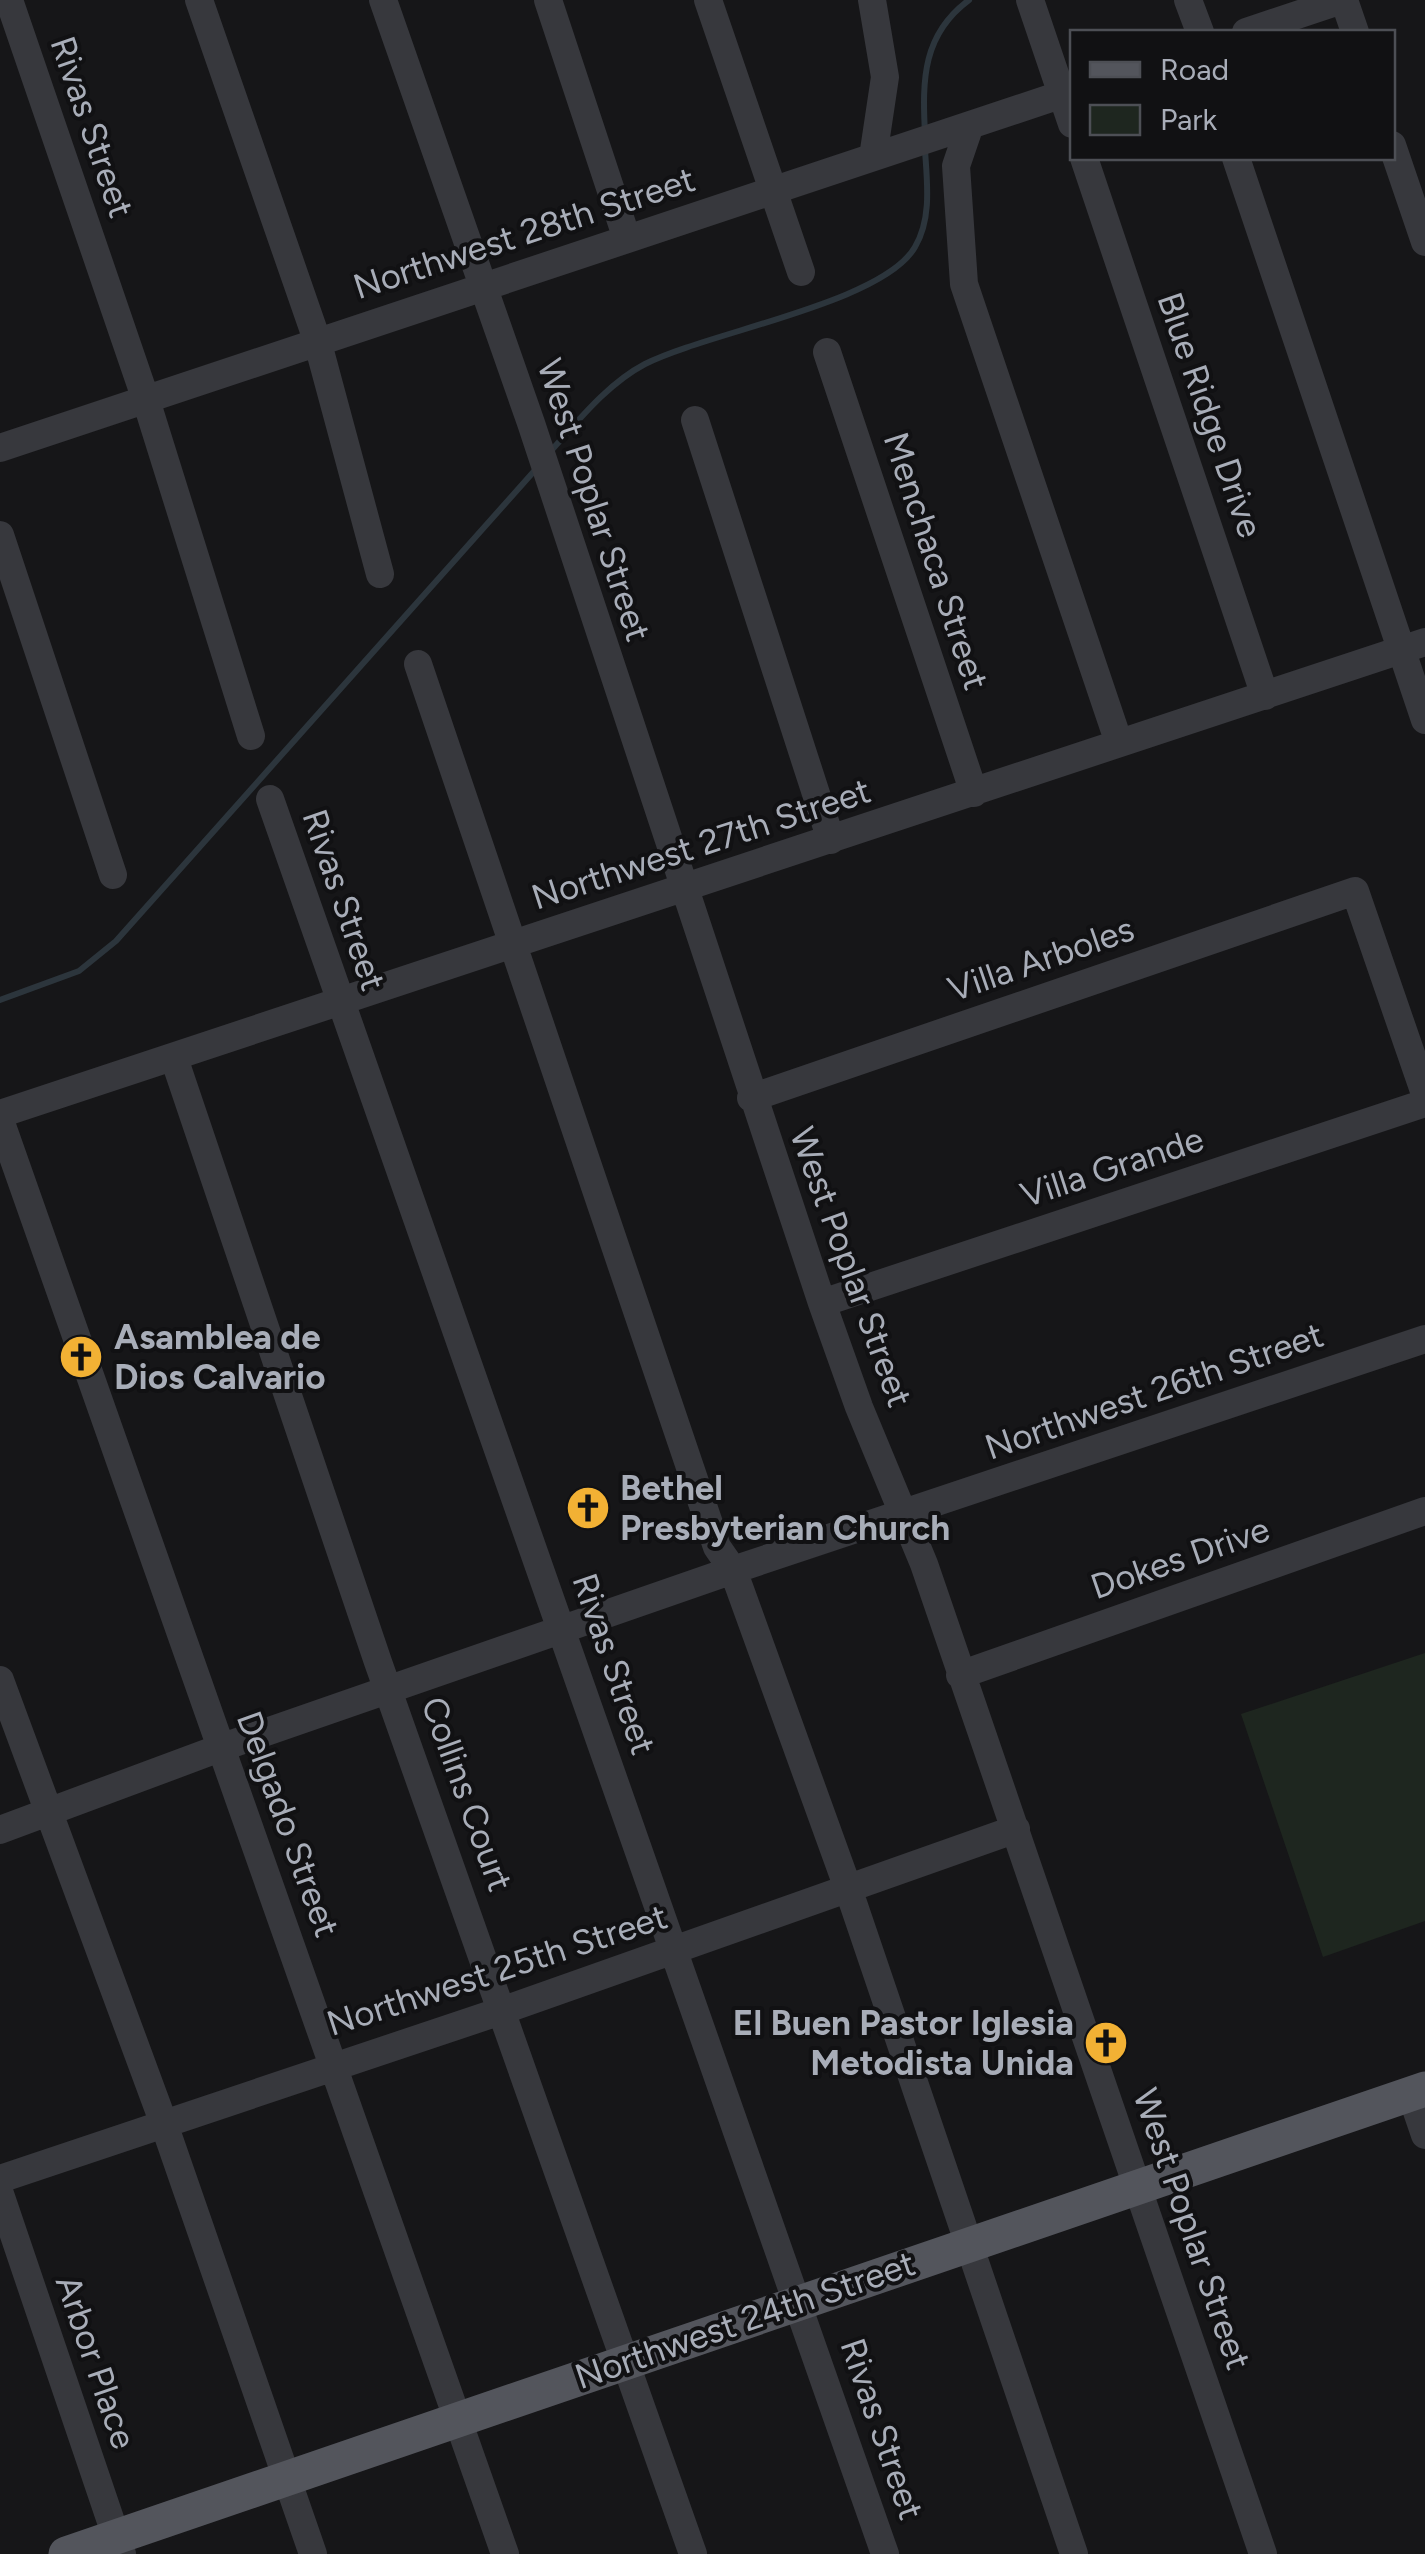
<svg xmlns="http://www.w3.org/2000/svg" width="1425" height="2554" viewBox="0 0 1425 2554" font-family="Figtree,sans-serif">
<rect width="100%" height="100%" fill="#161618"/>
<!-- green -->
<path fill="#1e261f" d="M1425 1653V1921L1323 1957 1241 1714Z"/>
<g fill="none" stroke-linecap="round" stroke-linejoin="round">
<!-- stream -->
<path stroke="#2c353c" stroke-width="6" d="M925 133C922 79 923 34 969 0
M550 452C578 421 607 384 645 364 708 332 883 303 915 247 932 218 927 182 925 150
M0 1000 79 971 116 941 536 469"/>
<!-- minor -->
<path stroke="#37383d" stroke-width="28" d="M9 0 146 400 251 736
M199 0 317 340 380 574
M383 0 531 423 822 1303 859 1407 924 1564 1263 2554
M548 0 627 239
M708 0 801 272
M872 0 885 77 873 157
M1030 0 1072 124
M1188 0 1200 32
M1344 0 1355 32
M1246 32 1342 0
M970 125 956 166 964 284 1119 743
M1392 145 1425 242
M1084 158 1265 696
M1236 158 1425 720
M827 352 974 793
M695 420 831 840
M0 448 1072 91
M0 535 113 875
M418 664 717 1547 733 1570 849 1891 1074 2554
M270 799 885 2554
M174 1058 378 1662 693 2554
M751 1098 1355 891 1425 1094
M0 1114 1425 642
M0 1120 505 2554
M822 1303 1425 1103
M960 1675 1425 1511
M0 1680 164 2124 313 2554
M0 1830 220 1748 733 1570 1425 1339
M1411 2094 1425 2135
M0 2179 504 2010 1016 1829
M0 2194 122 2554"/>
<!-- major -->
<path stroke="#53555c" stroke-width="35" d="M66 2554 1425 2089"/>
</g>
<!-- icons -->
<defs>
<g id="church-disc" transform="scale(2.25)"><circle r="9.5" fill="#f2b134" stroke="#111113"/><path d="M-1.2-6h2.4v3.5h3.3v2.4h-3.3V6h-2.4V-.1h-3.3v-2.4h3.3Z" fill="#111"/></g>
</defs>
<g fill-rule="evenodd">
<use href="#church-disc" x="81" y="1357"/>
<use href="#church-disc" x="588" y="1508"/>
<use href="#church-disc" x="1106" y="2043"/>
</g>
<g text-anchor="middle" stroke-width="8" stroke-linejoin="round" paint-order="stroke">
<!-- street labels -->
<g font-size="35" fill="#a8adb8" stroke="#111113">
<text transform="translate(92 127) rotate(71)" y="12">Rivas Street</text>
<text transform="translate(524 233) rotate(-18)" y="12">Northwest 28th Street</text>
<text transform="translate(1210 415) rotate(71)" y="12">Blue Ridge Drive</text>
<text transform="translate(594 500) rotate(72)" y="12">West Poplar Street</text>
<text transform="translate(936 561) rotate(72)" y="12">Menchaca Street</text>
<text transform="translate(701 844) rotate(-18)" y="12">Northwest 27th Street</text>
<text transform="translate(344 900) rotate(71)" y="12">Rivas Street</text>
<text transform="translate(1041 959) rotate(-19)" y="12">Villa Arboles</text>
<text transform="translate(1112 1167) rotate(-18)" y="12">Villa Grande</text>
<text transform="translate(851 1267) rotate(70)" y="12">West Poplar Street</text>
<text transform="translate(1154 1391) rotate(-19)" y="12">Northwest 26th Street</text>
<text transform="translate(1180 1558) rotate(-19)" y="12">Dokes Drive</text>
<text transform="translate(614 1664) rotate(71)" y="12">Rivas Street</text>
<text transform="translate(467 1794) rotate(70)" y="12">Collins Court</text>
<text transform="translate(288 1824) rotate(70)" y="12">Delgado Street</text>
<text transform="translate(497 1970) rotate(-18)" y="12">Northwest 25th Street</text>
<text transform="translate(1192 2229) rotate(71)" y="12">West Poplar Street</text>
<text transform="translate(745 2320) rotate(-19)" y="12">Northwest 24th Street</text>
<text transform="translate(96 2362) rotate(71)" y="12">Arbor Place</text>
<text transform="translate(882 2429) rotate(71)" y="12">Rivas Street</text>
</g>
<!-- poi labels -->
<g font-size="35" font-weight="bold" fill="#a8adb8" stroke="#111113" text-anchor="start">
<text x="114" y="1349">Asamblea de<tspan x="114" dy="40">Dios Calvario</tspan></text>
<text x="620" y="1500">Bethel<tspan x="620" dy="40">Presbyterian Church</tspan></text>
<text x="1074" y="2035" text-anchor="end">El Buen Pastor Iglesia<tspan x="1074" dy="40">Metodista Unida</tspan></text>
</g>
</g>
<!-- legend -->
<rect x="1070" y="30" width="325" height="130" fill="#111113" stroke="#4d4f55" stroke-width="2.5"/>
<rect x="1090" y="62" width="50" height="15" fill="#53555c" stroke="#4d4f55" stroke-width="2.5"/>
<text x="1160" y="80" font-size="30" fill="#a8adb8">Road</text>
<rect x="1090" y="105" width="50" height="30" fill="#1e261f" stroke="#4d4f55" stroke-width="2.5"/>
<text x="1160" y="130" font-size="30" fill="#a8adb8">Park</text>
</svg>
